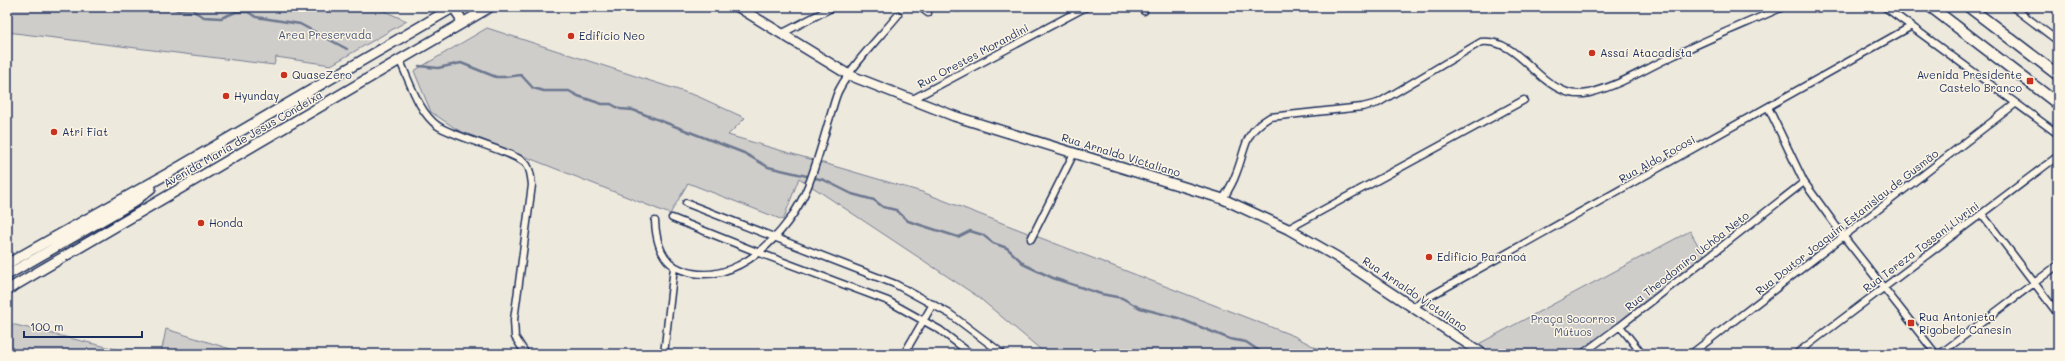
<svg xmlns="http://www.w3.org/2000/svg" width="2065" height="361" viewBox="0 0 2065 361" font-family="Mali,sans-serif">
<rect width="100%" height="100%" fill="#eee9dd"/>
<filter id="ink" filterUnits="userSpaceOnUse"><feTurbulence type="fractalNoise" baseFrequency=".025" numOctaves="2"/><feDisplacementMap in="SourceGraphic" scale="8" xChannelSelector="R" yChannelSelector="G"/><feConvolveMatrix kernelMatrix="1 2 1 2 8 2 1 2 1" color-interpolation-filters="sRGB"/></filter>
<g filter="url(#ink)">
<!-- green -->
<path fill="#cfcdca" stroke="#757e94" d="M7 7H375L407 21 331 65 276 57 274 65 7 32Z
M487 28 697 96 745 118 728 135 922 192 1294 336 1328 354H1046L977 296 799 178 783 220 688 183 670 214 458 130 431 112 414 71Z
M1690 231 1706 259 1581 354H1483L1473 347Z
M7 323 136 354H7Z
M166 329 237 351V354H161Z"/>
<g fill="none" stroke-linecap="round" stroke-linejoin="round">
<!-- stream -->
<path stroke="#6c778f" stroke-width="2.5" d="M170 7 178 10 193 11 204 17 221 18 236 12H248L256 17 300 24 347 49
M419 66 438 68 461 63 496 77H505L521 75 533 88 544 91H569L578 96 602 104H611L620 109 633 110 744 153 768 167 824 180 852 194 874 200 883 207 896 210 908 221 958 237 970 231 983 235 993 243 1007 248 1025 265 1053 278 1101 294 1122 298 1140 308 1178 318 1230 339 1246 342 1264 354"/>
<!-- street casing -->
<g stroke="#1b2f5e" stroke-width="9">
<path id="street" d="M920 7 928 13
M1142 7 1144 11
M1885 7 2058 134
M2013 7 2058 41
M958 8 960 7
M781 34 833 7
M400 61C410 82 419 113 438 126 456 138 519 153 527 165 531 171 531 178 532 185L514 320 515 337 526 354
M911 100 1086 7
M1768 107 1804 182 1844 237 1936 354
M1223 199C1228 191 1233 183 1236 174 1247 147 1242 134 1270 117L1362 107 1378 103 1481 42C1515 38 1533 78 1562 90 1570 94 1580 95 1589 93 1619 86 1647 68 1675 55 1710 38 1747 23 1783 7
M686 203 895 284 950 314 1003 354
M1982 214 2058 314
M672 218 757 252 888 301 940 330 971 354
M655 221C656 241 662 263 682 270 735 290 790 232 808 186 817 163 823 140 830 117 833 108 835 96 840 88 853 64 880 37 898 15
M1288 229 1524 100
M1031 239 1074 153
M1414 308 1420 302 1910 27
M1620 326 1642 354
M664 354 674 267
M904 354 933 304
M1582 354 1620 326 1804 182
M1691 354 2015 104
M1796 354 2058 156
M1940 354 2058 265"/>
</g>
<!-- secondary casing -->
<g stroke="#1b2f5e" stroke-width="12">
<path id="secondary" d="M453 7 460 17 461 23
M738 7 849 75 954 116 1223 199 1288 229 1337 257 1483 354
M7 264 167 174 454 7
M7 275 134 202 151 188
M7 290 490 7"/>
</g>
<!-- primary casing -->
<g stroke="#1b2f5e" stroke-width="13">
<path id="primary" d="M1931 7 2058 104
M1969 7 2058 75"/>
</g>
<!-- street -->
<use href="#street" stroke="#fcf5e5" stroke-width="6"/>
<!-- secondary -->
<use href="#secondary" stroke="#fcf5e5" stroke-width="9"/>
<!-- primary -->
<use href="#primary" stroke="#fcf5e5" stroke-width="10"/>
</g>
</g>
<!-- markers -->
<g fill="#c8321e" stroke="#fcf5e5" stroke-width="1.5">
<circle cx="571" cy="36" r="4"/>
<circle cx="1592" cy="53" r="4"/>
<circle cx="284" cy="75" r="4"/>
<rect x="2026" y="77" width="8" height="8" rx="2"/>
<circle cx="226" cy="96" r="4"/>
<circle cx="54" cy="132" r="4"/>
<circle cx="201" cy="223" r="4"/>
<circle cx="1429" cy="257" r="4"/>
<rect x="1907" y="319" width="8" height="8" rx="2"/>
</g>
<g text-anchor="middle" stroke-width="3" stroke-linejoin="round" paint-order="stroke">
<!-- park labels -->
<g font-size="11" fill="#485679" stroke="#fcf5e5">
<text x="325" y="39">Area Preservada</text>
<text x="1573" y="323">Praça Socorros<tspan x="1573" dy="13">Mútuos</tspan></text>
</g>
<!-- poi labels -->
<g font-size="11" fill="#1b2f5e" stroke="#fcf5e5" text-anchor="start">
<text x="579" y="40">Edifício Neo</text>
<text x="1600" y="57">Assaí Atacadista</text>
<text x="292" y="79">QuaseZero</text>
<text x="2022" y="79" text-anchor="end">Avenida Presidente<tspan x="2022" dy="13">Castelo Branco</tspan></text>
<text x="234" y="100">Hyunday</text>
<text x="62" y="136">Atri Fiat</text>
<text x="209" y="227">Honda</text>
<text x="1437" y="261">Edificio Paranoá</text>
<text x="1919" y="321">Rua Antonieta<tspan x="1919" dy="13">Rigobelo Canesin</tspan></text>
</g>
<!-- street labels -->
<g font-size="11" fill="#1b2f5e" stroke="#fcf5e5">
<text transform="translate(973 56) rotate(-28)" y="4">Rua Orestes Morandini</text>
<text transform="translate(243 139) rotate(-30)" y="4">Avenida Maria de Jesus Condeixa</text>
<text transform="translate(1121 155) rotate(17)" y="4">Rua Arnaldo Victaliano</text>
<text transform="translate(1657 159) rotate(-29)" y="4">Rua Aldo Focosi</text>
<text transform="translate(1847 222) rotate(-38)" y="4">Rua Doutor Joaquim Estanislau de Gusmão</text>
<text transform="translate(1921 247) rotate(-37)" y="4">Rua Tereza Tossani Livrini</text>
<text transform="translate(1687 261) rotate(-38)" y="4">Rua Theodomiro Uchôa Neto</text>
<text transform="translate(1415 294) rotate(34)" y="4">Rua Arnaldo Victaliano</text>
</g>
</g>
<!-- margin -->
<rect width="2065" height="361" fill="none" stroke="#fcf5e5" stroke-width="24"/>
<rect x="12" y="12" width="2041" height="337" fill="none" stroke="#1b2f5e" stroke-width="1.5" filter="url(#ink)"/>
<!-- scale -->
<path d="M24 331v6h118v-6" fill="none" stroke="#1b2f5e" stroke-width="2"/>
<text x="30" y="331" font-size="12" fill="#1b2f5e" stroke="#fcf5e5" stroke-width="3" paint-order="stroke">100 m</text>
</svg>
